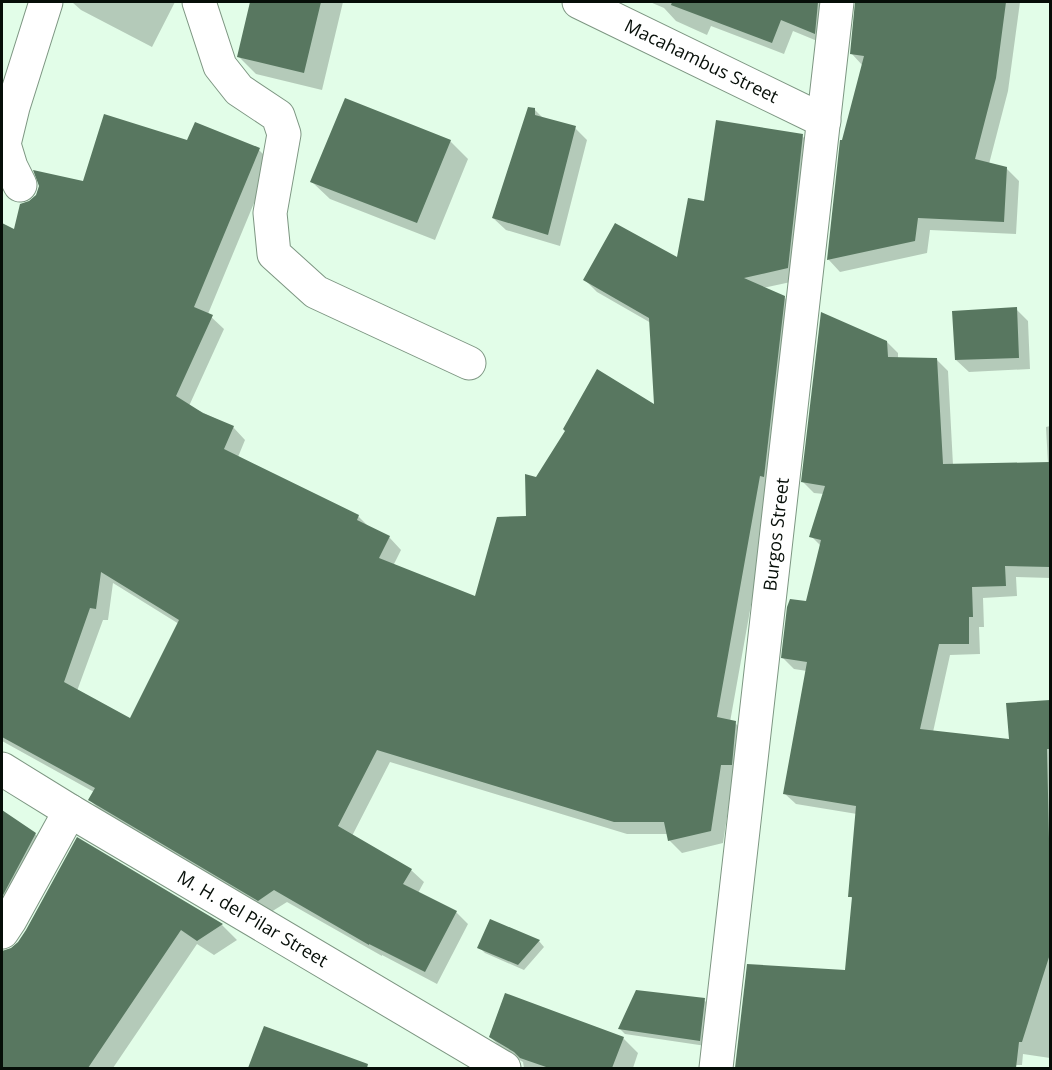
<svg xmlns="http://www.w3.org/2000/svg" width="1052" height="1070" viewBox="0 0 1052 1070" font-family="'Open Sans',sans-serif">
<rect width="100%" height="100%" fill="#e2fde8"/>
<!-- shadow -->
<path fill="#0003" fill-rule="evenodd" d="M72 2H175L152 47 81 10Z
M251 2H343L322 90 256 74 238 56Z
M650 2H837L827 45 793 31 784 54 711 26 707 35 676 21 664 8Z
M857 2H1020L1008 91 989 164 1006 168 1019 181 1016 234 930 230 927 253 840 272 828 259 863 66 852 54Z
M534 109 544 119 575 128 587 140 560 246 506 230 493 218Z
M802 136 815 148 800 280 763 288 784 297 796 310 772 488 730 722 735 723 747 735 733 777 723 843 682 853 670 841 668 834H627L390 762 352 836 411 870 424 882 418 893 456 912 468 924 437 984 382 955V956L287 902 271 912 102 812 89 799 94 792 2 741V423L53 428 2 402V224L15 231 30 203 37 197 40 187 84 183 188 142 259 150 271 162 208 314 224 329 189 406 233 427 245 440 238 457 358 516 370 528 389 537 401 550 393 566 476 598 527 517 537 479 655 407 651 323 597 292 585 280 678 260 705 203ZM113 583 179 624 130 720 77 691 103 620H108Z
M450 141 468 159 435 240 330 199 312 182Z
M1016 309 1028 321 1030 369 969 372 956 360Z
M887 342 898 353V358L937 360 948 371 953 465 1048 464 1046 427 1050 426V578L1016 577 1017 596 983 598 984 627H979L980 654 950 655 933 732 1011 741 1008 704 1050 701V1058L1023 1054 1022 1065H1011L1009 1068H736L748 966 847 971 854 900 850 896 857 814 796 804 784 793 807 671 794 669 783 658 807 603 821 546 811 536 824 494 814 493 803 482Z
M2 812 35 834 51 850 2 937Z
M78 839 222 925 237 940 214 955 197 944 113 1068H2V952L10 950 19 943Z
M539 941 544 947 524 970 485 953 479 947Z
M704 1000 710 1006 706 1046 625 1034 620 1029Z
M265 1028 333 1061 330 1068H250Z
M490 1037 623 1038 638 1053 633 1068H524L523 1062 506 1052Z"/>
<!-- building -->
<path fill="#587760" fill-rule="evenodd" d="M250 2H321L304 73 237 57Z
M672 2H818L815 34 781 20 772 43 671 5Z
M855 2H1006L996 78 975 159 1007 167 1004 222 918 218 915 241 827 260 840 140H842L864 56 850 54Z
M345 98 451 140 417 223 310 182Z
M528 107 535 108V115L576 126 548 235 492 218Z
M104 114 187 140 195 122 260 148 194 307 213 315 176 396 203 413 234 426 224 449 359 515 357 520 390 536 379 558 475 596 497 517 526 516 525 474 536 477 565 431 563 429 597 369 654 404 649 318 583 280 615 223 677 257 688 198 704 201 716 120 803 134 788 268 744 278 785 296 764 477 760 476 717 717 736 721 732 765H721L711 831 668 841 664 822H614L377 750 338 826 412 869 403 884 457 911 425 972 369 944V945L274 890 258 901 88 800 95 788 2 737V223L14 229 20 204 29 201 36 195 39 186 33 170 83 181ZM101 572 179 620 130 718 64 682 90 608 96 609Z
M1017 307 1019 358 955 360 952 311Z
M821 312 887 341 888 357 937 358 943 464 1050 462V567L1005 566 1006 586 972 587 973 617H969V644H939L920 729 1009 739 1006 703 1050 700V749H1047L1049 838H1050V954L1022 1042H1019L1016 1068H735L747 964 845 970 852 897H848L856 806 783 794 807 662 781 658 787 607 790 599 806 601 821 540 809 537 825 486 801 482Z
M2 810 36 833 2 897Z
M77 837 223 924 197 941 181 930 88 1068H2V951L11 948 18 942 26 930Z
M490 919 540 940 518 965 477 948Z
M636 990 705 998 700 1041 618 1029Z
M505 993 624 1037 612 1068H549L520 1058 514 1052 489 1037Z
M264 1026 368 1064 367 1068H248Z"/>
<g fill="none" stroke-linecap="round" stroke-linejoin="round">
<!-- minor casing -->
<g stroke="#7d9682" stroke-width="35">
<g id="minor">
<path d="M199 2 220 66 239 90 278 116 284 134 270 213 274 254 316 292 469 363"/>
<path id="s1" d="M579 2 824 121"/>
<path d="M20 185 11 167 4 144 13 107 46 2"/>
<path id="s2" d="M2 769 70 811 504 1068"/>
<path d="M2 932 10 920 70 811"/>
<path id="s3" d="M716 1068 837 2"/>
</g>
</g>
<!-- minor -->
<use href="#minor" stroke="#fff" stroke-width="33"/>
</g>
<g text-anchor="middle" stroke-width="5" stroke-linejoin="round" paint-order="stroke">
<!-- street labels -->
<g font-size="18" fill="#060e08" stroke="#fff">
<text dy="6" stroke="none"><textPath href="#s1" startOffset="136">Macahambus Street</textPath></text>
<text dy="6" stroke="none"><textPath href="#s3" startOffset="537">Burgos Street</textPath></text>
<text dy="6" stroke="none"><textPath href="#s2" startOffset="292">M. H. del Pilar Street</textPath></text>
</g>
</g>
<!-- border -->
<rect width="1052" height="1070" fill="none" stroke="#060e08" stroke-width="6"/>
</svg>
